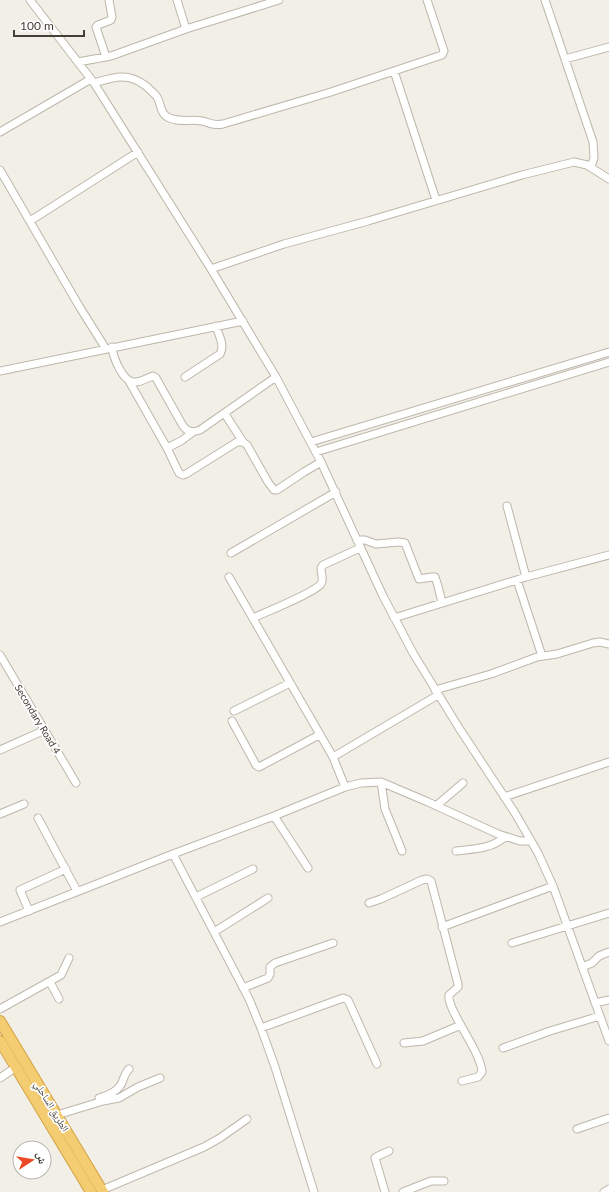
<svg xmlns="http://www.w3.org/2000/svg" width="609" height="1192" viewBox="0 0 609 1192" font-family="Lato,'Noto Naskh Arabic',sans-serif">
<rect width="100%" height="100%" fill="#f2efe7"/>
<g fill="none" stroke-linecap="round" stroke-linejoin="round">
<!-- minor casing -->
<g stroke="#bdb7ab" stroke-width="9">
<path id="minor" d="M30 0 94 83 211 269 276 377 321 462 383 596 413 653 459 728 515 813 538 853 553 886 609 1041
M177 0 186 29
M545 0 593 142 594 158 591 167
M106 57 96 27 98 25 111 20 112 17 109 0
M565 59 609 47
M78 62 111 56 186 29 279 0
M394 71 436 200
M94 83C114 77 128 72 146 86 150 90 154 93 157 97 161 103 160 112 166 116 175 123 191 119 202 121 212 123 212 126 223 124L331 92 442 55 444 51 427 0
M0 132 91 79
M0 170 79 306 106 349
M30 221 138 152
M211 269 284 244 368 221 522 175 574 162 587 165 609 179
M112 347C113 357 123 383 135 382 141 382 147 378 153 376L156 378 183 426 187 430 193 432 200 430 276 377
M0 371 243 321
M185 377 220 354C225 345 219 336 216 326
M129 381 167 448 181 441 193 432
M225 414 243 442
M311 442 609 352
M167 448 179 473 183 475 186 474 237 442H243L247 445 268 482 274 490H277L304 472 321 462
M316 452 609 362
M507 506 526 577
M357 540H365L376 544 399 542 405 543 419 579 432 577H435L438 586 442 603
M231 553 336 492
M229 577 333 757 345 787
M517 580 542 656
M253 618C266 612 314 593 321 584 324 580 321 573 321 568L323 565 360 548
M394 618 526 577 609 555
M0 655 76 783
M435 690 491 674 537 657 557 654 593 643 600 642 609 644
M234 711 290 683
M232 721 256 765 259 767 319 735
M0 750 45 730
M333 757 438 695
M381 782 385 809 402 851
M504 797 609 762
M436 806 463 783
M0 814 24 804
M274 816 308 868
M38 818 77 891
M456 851C474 849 491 849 505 837
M173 854 249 999 261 1028 275 1067 314 1192
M196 897 253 869
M369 903 381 899 422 880 427 879 431 881 458 984V987L449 995C446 1009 481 1051 482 1072L478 1077 462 1081
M29 911 20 890 66 869
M0 922 173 854 274 816 345 787 361 783 381 782 428 802 498 834 520 841H530
M442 927 553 886
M214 932 268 898
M512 943 609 913
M582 967 592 963 599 956 609 952
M50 982 59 999
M243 988 268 978 270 974V967L275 963 333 943
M595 1003 609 1000
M0 1009 61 975 69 958
M261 1028 343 998 348 1000 377 1064
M404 1043 423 1041 461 1025
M503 1048 550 1031 600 1016
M0 1078 16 1067
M99 1098C108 1095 120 1091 123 1080 125 1075 125 1073 129 1069
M57 1115 103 1101 119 1098 138 1087 160 1078
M577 1129 609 1118
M102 1190 204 1147 220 1138 247 1119
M385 1192 375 1158 378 1156 389 1151
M403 1192 431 1181H444
M604 1192 609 1189"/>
</g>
<!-- highway casing -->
<g stroke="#d3a141" stroke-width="12">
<path id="highway" d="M0 1021 103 1192
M0 1041 91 1192"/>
</g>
<!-- minor -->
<use href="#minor" stroke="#fff" stroke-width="7"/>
<!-- highway -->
<use href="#highway" stroke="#f4cc71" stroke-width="10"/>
</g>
<g text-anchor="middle" stroke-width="3.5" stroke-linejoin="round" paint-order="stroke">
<!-- street labels -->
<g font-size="10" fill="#454037" stroke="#fff">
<text transform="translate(38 719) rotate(59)" y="4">Secondary Road 4</text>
<text transform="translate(52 1106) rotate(59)" y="4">الطريق الساحلي</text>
</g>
</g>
<!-- north arrow -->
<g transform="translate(32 1160) rotate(78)"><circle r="19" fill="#ffffff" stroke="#b5b3af"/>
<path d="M0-3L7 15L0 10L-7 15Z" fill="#eb4926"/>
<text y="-6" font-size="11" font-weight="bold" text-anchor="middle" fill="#454037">ش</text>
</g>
<!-- scale -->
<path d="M14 30v6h70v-6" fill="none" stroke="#454037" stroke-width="2"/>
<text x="20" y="30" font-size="12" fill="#454037" stroke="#ffffff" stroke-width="3" paint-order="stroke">100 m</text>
</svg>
